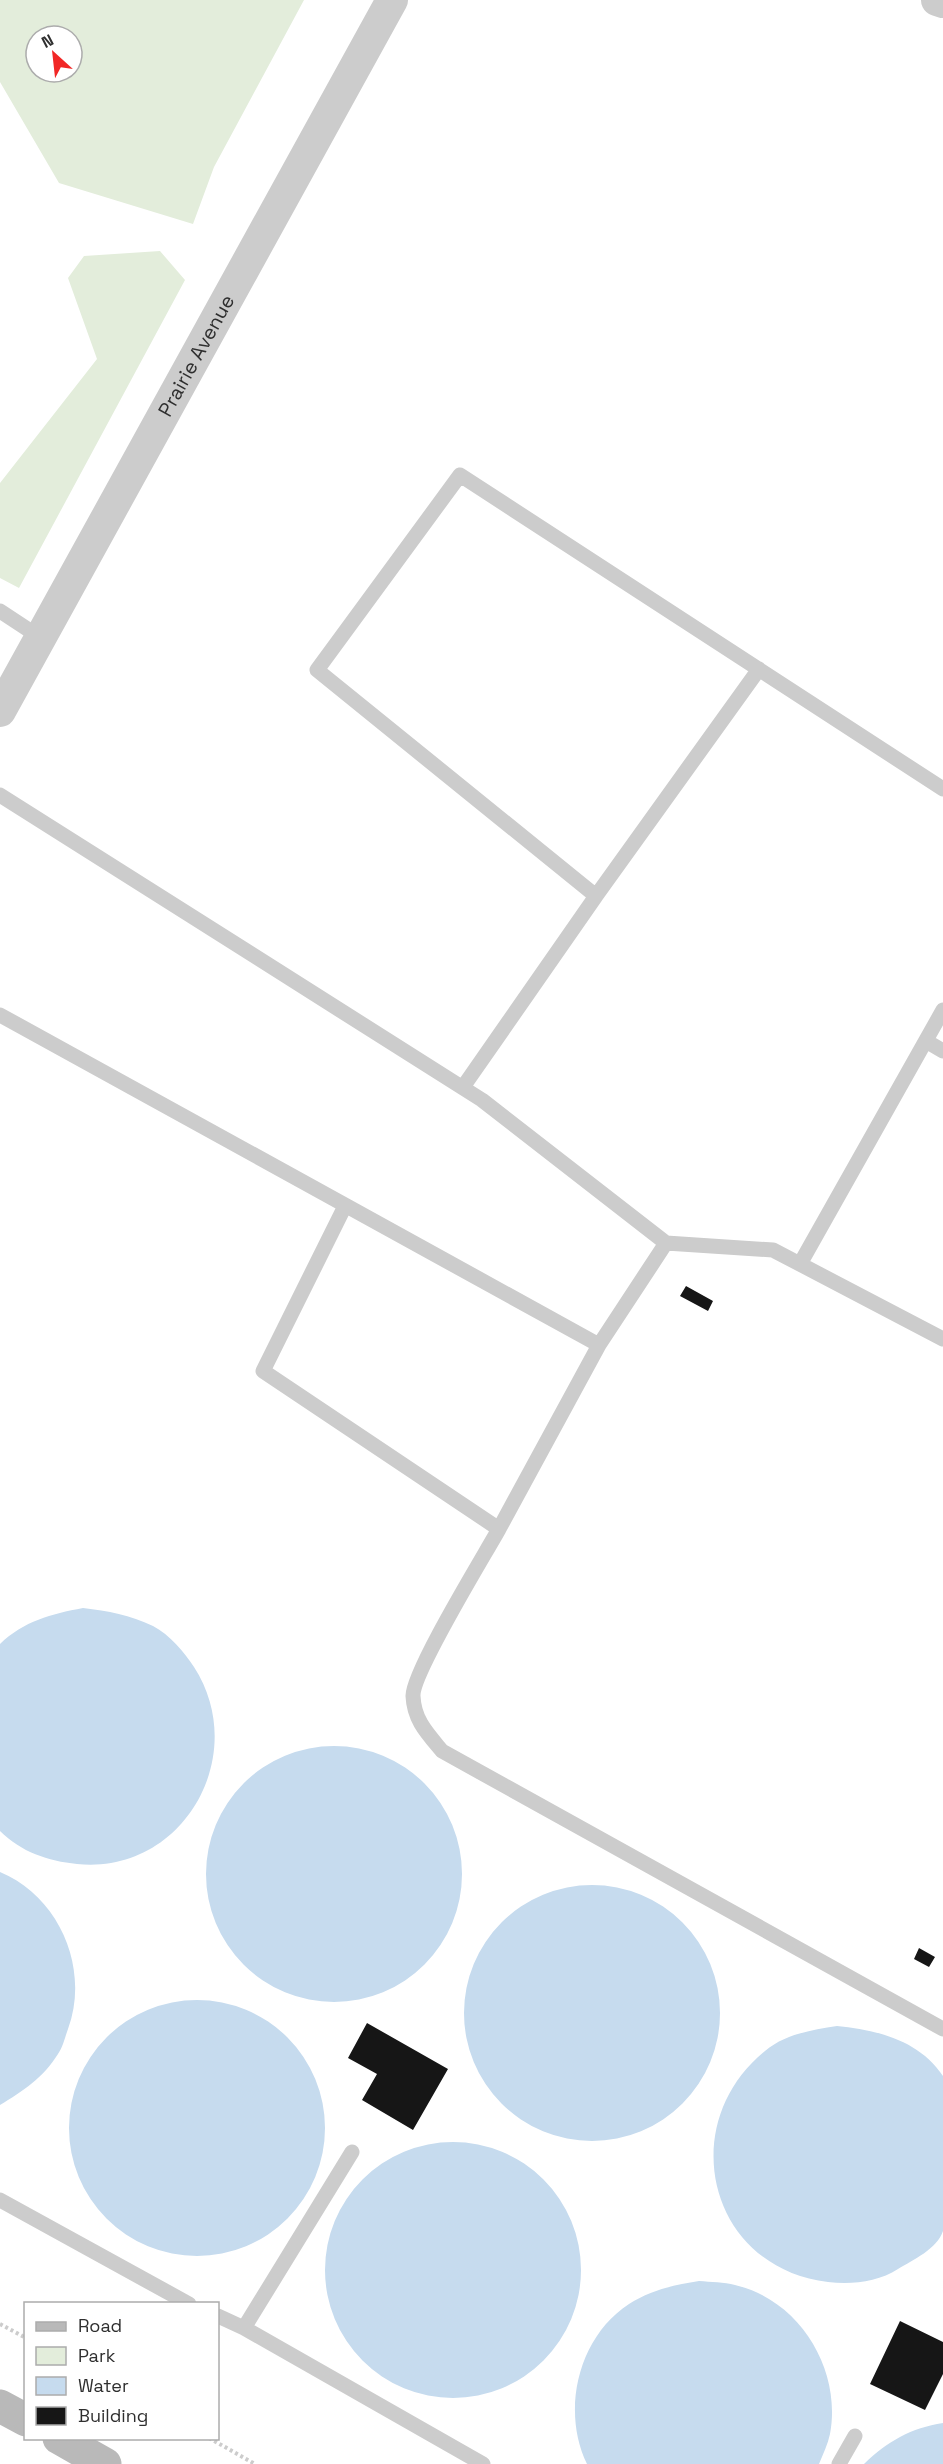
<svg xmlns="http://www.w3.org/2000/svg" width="943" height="2464" viewBox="0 0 943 2464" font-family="'Space Grotesk',sans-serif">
<rect width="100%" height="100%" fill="#fff"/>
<!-- green -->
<path fill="#e3eddb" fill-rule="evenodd" d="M0 0H304L214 167 193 224 59 183 0 82ZM36 36H72V72H36Z
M160 251 185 280 19 588 0 578V483L97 359 68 278 84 256Z"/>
<!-- water -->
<path fill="#c6dbee" d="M83 1608C108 1611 130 1615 153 1626 170 1635 184 1652 194 1667 251 1755 183 1875 77 1864 48 1861 21 1852 0 1831V1644C24 1621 51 1614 83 1608Z
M206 1874a128 128 0 1 1 256 0a128 128 0 1 1-256 0Z
M0 1872C60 1897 90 1969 68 2029 65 2037 63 2047 58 2054 43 2078 23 2091 0 2105Z
M464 2013a128 128 0 1 1 256 0a128 128 0 1 1-256 0Z
M69 2128a128 128 0 1 1 256 0a128 128 0 1 1-256 0Z
M837 2026C877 2030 919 2040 943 2076 943 2116 943 2155 943 2195 943 2205 943 2222 943 2231 937 2249 913 2260 898 2269 878 2282 851 2285 828 2282 709 2268 674 2125 765 2051 785 2034 812 2030 837 2026Z
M325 2270a128 128 0 1 1 256 0a128 128 0 1 1-256 0Z
M699 2281C711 2282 724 2282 735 2285 800 2300 842 2370 830 2434 828 2444 823 2454 819 2464H587C561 2411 578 2337 629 2304 651 2290 674 2285 699 2281Z
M943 2423V2464H864C888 2441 911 2428 943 2423Z"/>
<!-- building -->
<path fill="#161616" d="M686 1286 713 1301 708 1311 680 1296Z
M919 1948 935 1957 929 1967 914 1959Z
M367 2023 448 2069 413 2130 362 2100 377 2074 348 2058Z
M900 2321 943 2342V2374L925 2410 870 2384Z"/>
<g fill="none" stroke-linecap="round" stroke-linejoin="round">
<!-- path -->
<path stroke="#ccc" stroke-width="4" stroke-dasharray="3 3" stroke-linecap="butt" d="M0 2324 26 2338
M209 2438 255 2464"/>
<!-- lane -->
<path stroke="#ccc" stroke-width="15" d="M0 611 41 638
M0 795 482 1100 666 1243 773 1250 943 1339
M596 896 759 669
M0 1015 599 1345 666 1243
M926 1041 943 1051
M463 1087 596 896 317 670 460 475 943 789
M345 1206 263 1371 499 1529 599 1345
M800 1264 943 1010
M499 1529C484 1556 412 1673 413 1696 414 1720 427 1733 442 1751L943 2029
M352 2152 244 2328 483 2464
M0 2200 189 2304
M218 2316 244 2328
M839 2464 855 2436"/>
<!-- street -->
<g stroke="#ccc" stroke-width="32">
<path d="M937 0 943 2"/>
<path id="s1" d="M0 711 392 0"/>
</g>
<!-- secondary -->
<path stroke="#b9b9b9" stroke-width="33" d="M0 2406 26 2420
M59 2438 105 2464"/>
</g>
<g text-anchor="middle" stroke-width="6" stroke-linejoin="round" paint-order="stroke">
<!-- street labels -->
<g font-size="20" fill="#2f2f2f" stroke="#fff">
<text dy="7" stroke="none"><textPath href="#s1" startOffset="406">Prairie Avenue</textPath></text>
</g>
</g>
<!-- legend -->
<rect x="24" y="2302" width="195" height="138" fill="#ffffff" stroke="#acacac" stroke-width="1.5"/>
<rect x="36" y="2322" width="30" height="9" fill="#b9b9b9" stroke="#acacac" stroke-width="1.5"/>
<text x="78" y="2332" font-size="18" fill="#2f2f2f">Road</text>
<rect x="36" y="2347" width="30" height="18" fill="#e3eddb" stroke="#acacac" stroke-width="1.5"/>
<text x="78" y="2362" font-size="18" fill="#2f2f2f">Park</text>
<rect x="36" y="2377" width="30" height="18" fill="#c6dbee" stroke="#acacac" stroke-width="1.5"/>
<text x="78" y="2392" font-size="18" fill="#2f2f2f">Water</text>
<rect x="36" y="2407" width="30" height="18" fill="#161616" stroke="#acacac" stroke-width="1.5"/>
<text x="78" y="2422" font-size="18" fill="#2f2f2f">Building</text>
<!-- north arrow -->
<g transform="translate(54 54) rotate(333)"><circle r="28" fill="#ffffff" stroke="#acacac" stroke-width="1.5"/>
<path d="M0-4.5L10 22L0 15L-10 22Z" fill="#f12726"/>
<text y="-9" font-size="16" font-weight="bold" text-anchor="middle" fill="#2f2f2f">N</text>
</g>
</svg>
